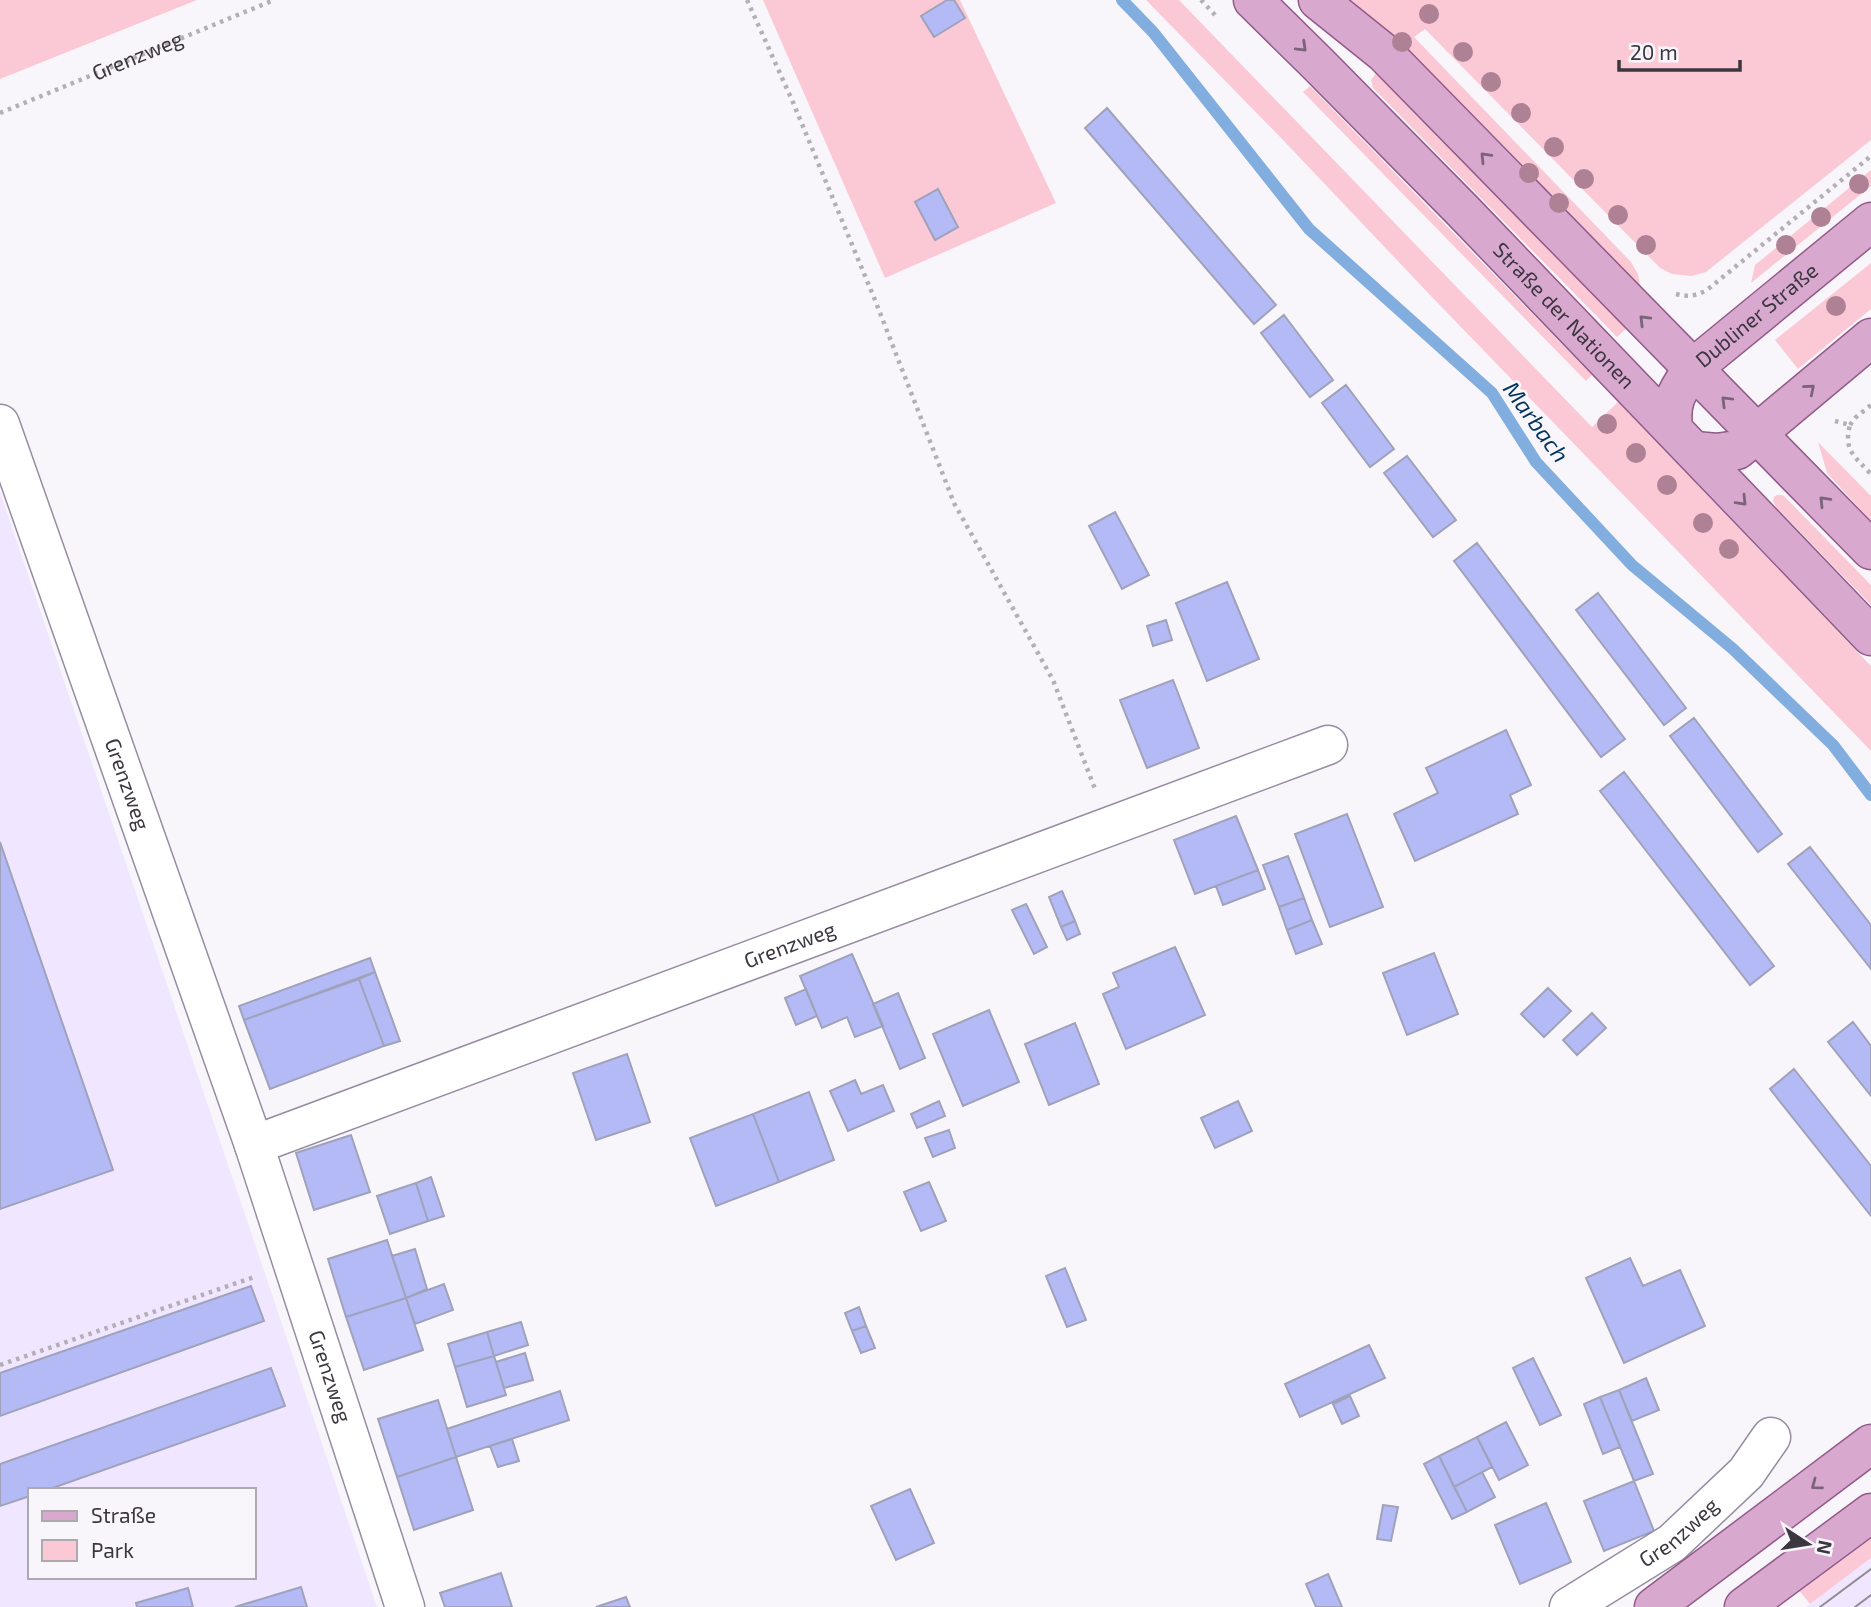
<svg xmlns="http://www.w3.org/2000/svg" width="1871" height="1607" viewBox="0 0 1871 1607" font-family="'Exo 2',sans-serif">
<rect width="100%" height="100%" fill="#f9f6fb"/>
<!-- built -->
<path fill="#f1e6ff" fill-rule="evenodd" d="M0 492 252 1235 377 1607H0ZM30 1490H254V1577H30Z
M1871 1558V1607H1805L1810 1604Z"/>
<!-- green -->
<path fill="#fbc9d5" d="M0 0H197L0 79Z
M763 0H960L1056 203 885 278Z
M1146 0H1179L1592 427 1618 402 1871 666V751L1431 296 1283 140Z
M1344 0H1871V140L1706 272 1692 276 1681 275 1672 274 1660 268 1425 29 1414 37 1631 262 1638 274 1641 291Z
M1378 72 1628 327 1617 337 1373 88 1371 80 1376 73Z
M1310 86 1592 375 1586 381 1303 92Z
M1871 170V186L1751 283 1755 265Z
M1871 263V309L1798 369 1775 340Z
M1818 442 1871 496V521L1827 473Z
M1777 495H1782L1786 498 1871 585V605L1776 507 1773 501 1774 497Z
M1871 1536V1558L1810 1604 1798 1589Z"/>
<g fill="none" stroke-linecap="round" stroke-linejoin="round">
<!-- stream -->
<path stroke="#81aedf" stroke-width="12" d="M1122 0 1153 32 1309 229 1492 393 1536 462 1632 565 1733 649 1833 745 1871 795"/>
</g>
<!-- building -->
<path fill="#b3baf6" stroke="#9fa2ba" stroke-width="2" d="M947 0H954L965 18 934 37 921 16Z
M1107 108 1276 305 1254 324 1085 128Z
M938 189 958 227 935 240 915 202Z
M1284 315 1333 380 1310 397 1261 333Z
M1346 385 1394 449 1370 467 1322 403Z
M1407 456 1456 520 1433 537 1384 473Z
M1115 512 1149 575 1122 589 1089 526Z
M1477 543 1625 739 1601 757 1454 561Z
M1227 582 1259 659 1207 681 1176 603Z
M1598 593 1686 708 1664 725 1576 610Z
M1166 620 1172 640 1153 646 1147 626Z
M1173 680 1199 748 1147 768 1120 700Z
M1694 718 1782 834 1758 852 1670 736Z
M1506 730 1531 785 1510 795 1518 814 1415 861 1394 814 1438 793 1426 768Z
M1624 772 1774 966 1750 985 1600 791Z
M1347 814 1383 907 1330 927 1295 834Z
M1236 816 1258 870 1195 894 1174 840Z
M0 842 113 1170 0 1209Z
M1810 847 1871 925V969L1788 864Z
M1288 856 1304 898 1279 907 1263 865Z
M1258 870 1265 889 1223 905 1216 886Z
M1062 891 1075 921 1061 927 1049 897Z
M1304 898 1312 920 1287 930 1279 907Z
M1026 904 1047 947 1034 954 1012 910Z
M1312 920 1322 944 1296 954 1287 930Z
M1075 921 1080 934 1067 940 1061 927Z
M1175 947 1205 1015 1126 1049 1103 994 1119 987 1113 973Z
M1434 953 1458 1014 1407 1035 1383 973Z
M852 954 883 1026 855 1037 847 1017 822 1028 800 976Z
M370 958 375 972 244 1020 239 1006Z
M375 972 400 1041 384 1046 359 979Z
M359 979 384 1046 270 1089 244 1020Z
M1548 988 1571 1011 1544 1037 1521 1014Z
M806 989 817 1016 796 1025 785 998Z
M898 993 925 1058 900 1069 873 1004Z
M989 1010 1019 1082 963 1106 933 1034Z
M1592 1013 1606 1028 1577 1055 1563 1040Z
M1853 1022 1871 1046V1096L1828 1042Z
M1075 1023 1099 1084 1049 1105 1025 1044Z
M627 1054 650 1122 596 1140 573 1073Z
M1794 1069 1871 1166V1216L1770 1089Z
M855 1080 861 1094 883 1085 894 1111 848 1131 830 1091Z
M809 1092 834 1160 779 1182 753 1114Z
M939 1101 945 1116 917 1128 911 1114Z
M1238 1101 1252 1131 1215 1148 1201 1118Z
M753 1114 779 1182 716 1206 690 1138Z
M949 1130 955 1148 933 1157 925 1138Z
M351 1135 370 1192 314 1210 296 1153Z
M431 1177 444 1216 428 1221 416 1183Z
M929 1182 946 1221 921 1231 904 1192Z
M416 1183 428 1221 390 1234 377 1196Z
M387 1240 406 1298 346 1317 328 1259Z
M415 1249 427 1289 406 1298 392 1256Z
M1630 1258 1643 1286 1680 1270 1705 1326 1624 1363 1586 1278Z
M1065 1268 1086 1320 1067 1327 1046 1276Z
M444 1284 453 1310 415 1324 406 1298Z
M251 1286 264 1321 0 1416V1373Z
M406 1298 423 1350 364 1370 346 1317Z
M859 1307 866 1326 852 1331 845 1313Z
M521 1322 528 1345 494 1356 487 1332Z
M866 1326 875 1348 861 1353 852 1331Z
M487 1332 494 1356 455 1367 448 1344Z
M1369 1345 1385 1378 1300 1417 1285 1384Z
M525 1353 533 1380 504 1388 496 1362Z
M494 1356 506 1395 467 1407 455 1367Z
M1533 1358 1561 1415 1540 1425 1513 1368Z
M271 1368 285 1406 47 1490H30V1496L0 1506V1464Z
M1646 1378 1659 1410 1632 1421 1619 1390Z
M1619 1390 1653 1474 1634 1481 1600 1397Z
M560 1391 569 1420 456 1457 447 1429Z
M1350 1396 1359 1416 1342 1424 1333 1404Z
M1600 1397 1620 1447 1603 1454 1584 1404Z
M438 1400 456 1457 397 1477 378 1419Z
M1506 1422 1528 1465 1499 1480 1477 1437Z
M1477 1437 1492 1467 1454 1487 1439 1456Z
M512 1439 519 1461 498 1467 490 1446Z
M1439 1456 1467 1512 1452 1519 1424 1464Z
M456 1457 473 1510 414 1530 397 1477Z
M1482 1472 1495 1497 1467 1512 1454 1487Z
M1634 1481 1654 1531 1604 1551 1584 1501Z
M910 1489 934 1543 896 1560 871 1506Z
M1546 1503 1571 1562 1520 1584 1495 1525Z
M1383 1505 1398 1507 1391 1541 1377 1539Z
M501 1573 512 1607H445L440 1593Z
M1328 1574 1342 1607H1316L1306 1584Z
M301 1587 307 1607H235Z
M188 1588 193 1607H137L136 1603Z
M626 1597 630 1607H596Z"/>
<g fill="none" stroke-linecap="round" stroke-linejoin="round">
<!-- minor casing -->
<g stroke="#978da3" stroke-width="41">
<g id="minor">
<path id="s2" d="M0 424 254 1145 405 1607"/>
<path id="s3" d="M254 1145 1328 745"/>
<path id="s4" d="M1569 1607 1672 1543 1746 1473 1771 1437"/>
</g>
</g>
<!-- major casing -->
<g stroke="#915a88" stroke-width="41">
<g id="major">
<path id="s5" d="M1253 0 1318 64 1462 210 1871 636"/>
<path d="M1318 0 1384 53 1871 550"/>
<path id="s6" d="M1673 429C1670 399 1677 392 1693 368L1871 222"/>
<path d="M1695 451 1717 453 1737 450 1871 338"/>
<path d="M1654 1607 1871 1444"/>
<path d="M1744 1607 1871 1513"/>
</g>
</g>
<!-- path -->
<g stroke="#b2afb5" stroke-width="4.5" stroke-dasharray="3.5 5" stroke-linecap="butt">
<path d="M747 0 792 100 875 300 954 503 1053 680 1095 789"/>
<path d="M1201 0 1215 15"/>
<path id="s1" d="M0 113 274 0"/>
<path d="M1676 294C1688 297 1696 296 1707 290L1871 156"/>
<path d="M1835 421 1850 425C1843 450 1855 457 1871 474"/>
<path d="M1850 425 1855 418 1871 405"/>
<path d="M0 1365 257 1276"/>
</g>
<!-- minor -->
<use href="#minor" stroke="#fff" stroke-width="38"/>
<!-- major -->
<use href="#major" stroke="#d9a8cf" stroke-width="38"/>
<!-- tram -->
<path stroke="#908c93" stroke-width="2" d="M1820 1607 1871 1569
M1855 1607 1871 1595"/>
</g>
<!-- trees -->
<g fill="#af8194">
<circle cx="1429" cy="14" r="10"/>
<circle cx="1402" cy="42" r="10"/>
<circle cx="1463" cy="52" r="10"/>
<circle cx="1491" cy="82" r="10"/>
<circle cx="1521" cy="113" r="10"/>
<circle cx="1554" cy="147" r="10"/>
<circle cx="1529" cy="173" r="10"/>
<circle cx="1584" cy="179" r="10"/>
<circle cx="1859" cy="184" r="10"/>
<circle cx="1559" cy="203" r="10"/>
<circle cx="1618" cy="215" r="10"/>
<circle cx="1821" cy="217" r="10"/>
<circle cx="1646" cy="245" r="10"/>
<circle cx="1786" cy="245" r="10"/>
<circle cx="1836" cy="306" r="10"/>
<circle cx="1607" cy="424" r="10"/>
<circle cx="1636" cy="453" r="10"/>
<circle cx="1667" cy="485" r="10"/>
<circle cx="1703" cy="523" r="10"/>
<circle cx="1729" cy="549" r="10"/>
</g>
<!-- one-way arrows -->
<defs><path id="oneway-chevron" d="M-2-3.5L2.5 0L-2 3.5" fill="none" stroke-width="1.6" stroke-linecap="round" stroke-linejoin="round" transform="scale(1.75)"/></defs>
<g stroke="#7a6479">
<use href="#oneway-chevron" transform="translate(1302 47) rotate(44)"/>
<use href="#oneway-chevron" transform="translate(1485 157) rotate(-134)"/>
<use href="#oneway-chevron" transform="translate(1644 320) rotate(-135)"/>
<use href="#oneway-chevron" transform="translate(1810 389) rotate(-40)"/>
<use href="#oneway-chevron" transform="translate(1726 401) rotate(-135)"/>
<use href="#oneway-chevron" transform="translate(1742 501) rotate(46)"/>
<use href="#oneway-chevron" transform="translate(1824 501) rotate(-134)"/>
<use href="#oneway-chevron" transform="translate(1816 1485) rotate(143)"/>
</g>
<g text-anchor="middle" stroke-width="5" stroke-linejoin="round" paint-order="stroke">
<!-- street labels -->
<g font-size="21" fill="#3b3640" stroke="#f9f6fb">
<text dy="7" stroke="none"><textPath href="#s1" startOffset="149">Grenzweg</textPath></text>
<text dy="7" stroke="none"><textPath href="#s5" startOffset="443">Straße der Nationen</textPath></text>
<text dy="7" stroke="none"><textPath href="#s6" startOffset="149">Dubliner Straße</textPath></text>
<text dy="7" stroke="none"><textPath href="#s2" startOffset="382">Grenzweg</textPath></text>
<text dy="7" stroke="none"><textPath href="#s3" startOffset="572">Grenzweg</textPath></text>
<text dy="7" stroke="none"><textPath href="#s2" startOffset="1008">Grenzweg</textPath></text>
<text dy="7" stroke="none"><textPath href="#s4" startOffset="133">Grenzweg</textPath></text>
</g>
<!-- water labels -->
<g font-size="23" font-style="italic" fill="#00335f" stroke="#f9f6fb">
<text transform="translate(1536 422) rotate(54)" y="8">Marbach</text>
</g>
</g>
<!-- legend -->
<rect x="28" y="1488" width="228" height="91" fill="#f9f6fb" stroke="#ada9b0" stroke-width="2"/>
<rect x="42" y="1511" width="35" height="10" fill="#d9a8cf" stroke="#ada9b0" stroke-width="2"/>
<text x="91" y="1523" font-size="21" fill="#3b3640">Straße</text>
<rect x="42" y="1540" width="35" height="21" fill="#fbc9d5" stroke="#ada9b0" stroke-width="2"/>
<text x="91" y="1558" font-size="21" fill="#3b3640">Park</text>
<!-- north arrow -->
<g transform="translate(1808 1544) rotate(102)" stroke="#f9f6fb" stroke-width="5" paint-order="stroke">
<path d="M0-5L12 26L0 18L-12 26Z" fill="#3b3640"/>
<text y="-10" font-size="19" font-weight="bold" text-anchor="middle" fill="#3b3640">N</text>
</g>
<!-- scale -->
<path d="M1619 60v10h121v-10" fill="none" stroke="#3b3640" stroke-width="3.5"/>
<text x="1630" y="60" font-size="21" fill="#3b3640" stroke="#f9f6fb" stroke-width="5" paint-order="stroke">20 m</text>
</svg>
